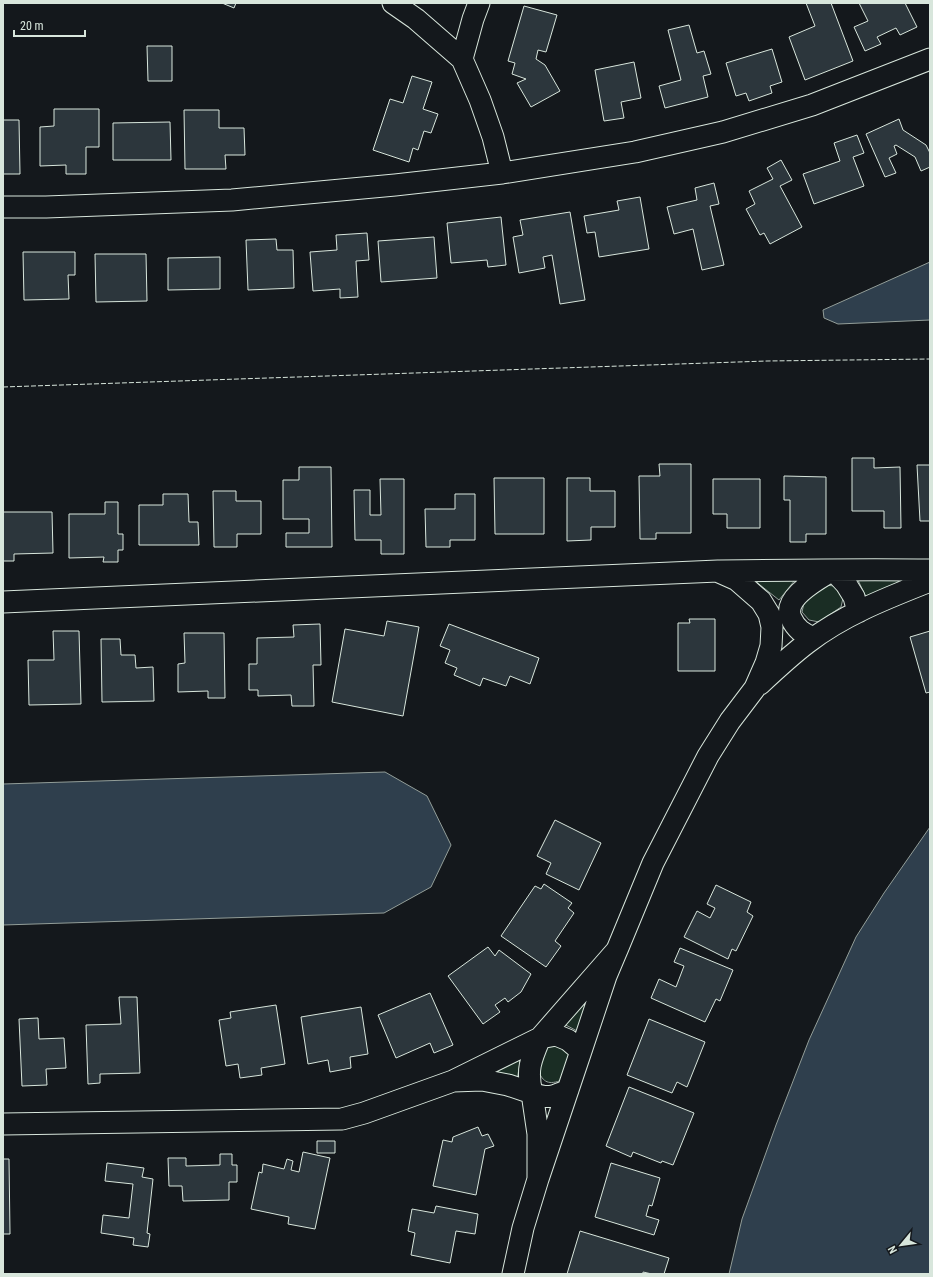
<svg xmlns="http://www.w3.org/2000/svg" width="933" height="1277" viewBox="0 0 933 1277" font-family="'Roboto Condensed',sans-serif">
<rect width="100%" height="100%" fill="#14181c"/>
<!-- green -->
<path fill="#1a2d24" stroke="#939e99" d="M799 575 779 600 750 577Z
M857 578H909L866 597Z
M825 585 834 586 843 598 841 607 819 622 809 620 802 612 804 603Z
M592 982 579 1032 562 1023Z
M554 1043 570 1053 562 1080C549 1085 543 1083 538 1070 541 1059 543 1048 554 1043Z
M521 1055 517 1081 489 1069Z"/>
<!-- water -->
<path fill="#2f3f4d" stroke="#939e99" d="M930 262V320L838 324 824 318 823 310Z
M385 772 427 796 451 845 431 887 384 913 3 925V784Z
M930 827V1274H729L742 1219 776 1125 809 1040 856 937 884 893Z"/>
<!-- building -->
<path fill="#2c363c" stroke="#d8e6dc" d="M222 3H236L234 8Z
M806 3H831L853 61 805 80 789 37 815 26Z
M859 3H905L917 27 900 35 896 28 877 37 881 44 865 51 854 27 868 21Z
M524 6 557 15 546 52 538 50 536 59 545 65 560 91 531 107 517 83 526 79 512 74 515 63 508 61Z
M689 25 697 53 704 51 711 74 703 76 708 97 665 108 659 86 681 80 668 30Z
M147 46H172V81H148Z
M772 49 782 82 770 86 772 93 749 101 746 93 736 96 726 63Z
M634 62 641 98 621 102 624 118 604 121 595 70Z
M412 76 432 82 423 109 438 114 431 133 424 131 418 150 413 148 409 162 373 150 390 99 403 103Z
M54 109H99V147H86V174H66V165L40 166V127L54 126Z
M184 110H219V128H244L245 155H225L226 169H185Z
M899 119 903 130 926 145 930 153V167L921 171 915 157 896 145 894 146 897 154 889 158 896 173 885 177 866 134Z
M3 120H19L20 174H3Z
M170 122 171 160H113V123Z
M857 135 864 153 853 157 864 186 814 204 803 174 840 161 834 143Z
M781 160 792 180 780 186 802 227 770 244 764 233 760 235 746 209 755 204 749 191 773 179 767 168Z
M714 183 719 204 710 206 724 265 702 270 693 229 674 234 667 207 697 200 695 188Z
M640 197 649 249 599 257 595 232 587 233 584 216 619 210 617 201Z
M570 212 585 300 560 304 552 255 543 257 545 268 519 273 513 237 523 235 520 220Z
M501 217 506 265 488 267 487 260 451 263 447 223Z
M367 233 369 260 356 261 358 297 340 298V289L313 291 310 252 337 250 336 235Z
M434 237 437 278 381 282 378 241Z
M276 239 277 250H293L294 288 248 290 246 240Z
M23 252H75V275H68L69 299 24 300Z
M95 254H146L147 301 96 302Z
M220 257V289L168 290V258Z
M852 458H874V468L900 467 901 528H884V511H852Z
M659 464H691V533H656V539H640L639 476H660Z
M917 465H930V521H920Z
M299 467H331L332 547H286V533H309V519H283V480H299Z
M784 476 826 477V534H806V542H790V500H784Z
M494 478H544V534H495Z
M567 478H590V491H615V527H591V540L567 541Z
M380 479H404V554H381V540H355L354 490H370V515H381Z
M713 479H760V528H727V514H713Z
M213 491H236V501H261V534H237V547H214Z
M163 494H188L189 522H198L199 545H139V505H163Z
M455 494H475V540H450V547H426L425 509H455Z
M105 502H118V534H123V550H118V562H103L104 557 69 558V514H105Z
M3 512H52L53 553 14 554V561H3Z
M689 619H715V671H678V623H690Z
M387 621 419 627 403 716 332 702 345 629 384 636Z
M320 624 321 665H313L314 706H292L291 695 258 696V690H249V664H257V638L294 637 293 625Z
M449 624 539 658 530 684 510 676 506 686 483 678 480 686 454 675 457 668 445 663 450 650 440 646Z
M53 631H79L81 704 29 705 28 660H54Z
M930 631V692L926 693 910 637Z
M184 633H224L225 698H208V691L178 692V664L185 663Z
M101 639H120L121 655H135L136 668 153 667 154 701 102 702Z
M555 820 601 843 579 890 546 874 551 863 537 856Z
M544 884 572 903 568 908 574 913 555 941 561 946 546 967 501 936 535 886 541 889Z
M716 885 751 902 747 912 753 916 736 951 732 949 728 959 684 937 697 911 710 918 715 908 707 904Z
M488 947 495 956 499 950 531 974 521 992 508 1002 505 998 495 1005 500 1012 483 1024 448 976Z
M680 948 733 970 720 1001 716 999 705 1022 651 998 659 979 676 987 684 966 674 962Z
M430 993 453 1045 434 1053 430 1043 396 1058 378 1015Z
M119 997H137L140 1073 100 1074V1083L88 1084 86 1025 121 1024Z
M276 1005 285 1064 261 1068 262 1075 240 1078 238 1064 226 1066 219 1020 231 1018 230 1012Z
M361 1007 368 1054 350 1057 351 1068 330 1072 328 1060 308 1064 301 1017Z
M38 1018 39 1039 64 1038 66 1068 46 1069 47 1085 22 1086 19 1019Z
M649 1019 705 1042 687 1087 677 1082 672 1093 627 1075Z
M629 1087 694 1113 673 1165 662 1161 661 1163 633 1152 631 1157 606 1146Z
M478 1127 482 1136 488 1134 494 1146 485 1149 476 1195 433 1186 443 1140 452 1142 453 1137Z
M317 1141H335V1153H317Z
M303 1152 330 1158 315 1229 288 1224 289 1217 251 1209 259 1172 262 1173 263 1164 284 1169 287 1159 293 1161 291 1170 299 1172Z
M220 1154H232V1165H237V1182H229V1200L183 1201 182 1186H169L168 1158H186V1166L220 1165Z
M3 1159H9L10 1234H3Z
M107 1163 144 1168 142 1177 153 1179 147 1233 150 1234 148 1247 133 1245 134 1238 101 1233 103 1215 129 1218 133 1184 105 1181Z
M611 1163 660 1178 652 1206 649 1205 646 1216 659 1220 654 1235 595 1217Z
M436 1206 478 1214 475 1234 456 1231 450 1263 411 1255 415 1233 408 1231 412 1209 434 1213Z
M580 1231 669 1258 664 1274H652L643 1272V1274H567Z"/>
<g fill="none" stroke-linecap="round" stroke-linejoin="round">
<!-- street casing -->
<g stroke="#d8e6dc" stroke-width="23">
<path id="street" d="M393 3 416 19 462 59
M479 3 473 19 462 59 480 100 493 137 502 173
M3 207H46L232 200 395 185 502 173 635 152 723 132 812 105 930 59
M3 602 718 571C789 570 859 569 930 570
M814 638C803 634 796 629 791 618 782 597 819 579 833 570L846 584 854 597 858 612
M760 684C775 670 790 656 807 643 843 615 887 598 930 581
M617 950 653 863 708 756 730 721 755 688 766 663 771 646 772 627 769 614 761 601 737 580 719 572
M568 1090C553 1097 548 1099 532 1093 526 1070 531 1059 540 1038L556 1035 568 1040 581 1051 538 1179V1134L532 1093 508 1085 482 1080 453 1081 540 1038 617 950 606 976 581 1051
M3 1124 342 1119 364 1113 453 1081
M513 1274 523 1228 538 1179"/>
</g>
<!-- street -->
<use href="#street" stroke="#14181c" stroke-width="21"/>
<!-- fence -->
<path stroke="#d8e6dc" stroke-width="1" stroke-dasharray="5 2" stroke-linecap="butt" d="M3 387 767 361 930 359"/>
</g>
<!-- border -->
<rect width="933" height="1277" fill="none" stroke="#d8e6dc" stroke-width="8"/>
<!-- north arrow -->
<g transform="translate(901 1245) rotate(241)" stroke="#14181c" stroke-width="3" paint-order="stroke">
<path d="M0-3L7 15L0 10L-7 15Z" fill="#d8e6dc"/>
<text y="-6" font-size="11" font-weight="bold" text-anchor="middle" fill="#d8e6dc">N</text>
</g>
<!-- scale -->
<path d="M14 30v6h71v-6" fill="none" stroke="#d8e6dc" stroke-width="2"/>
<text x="20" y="30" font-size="12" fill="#d8e6dc" stroke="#14181c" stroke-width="3" paint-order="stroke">20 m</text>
</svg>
